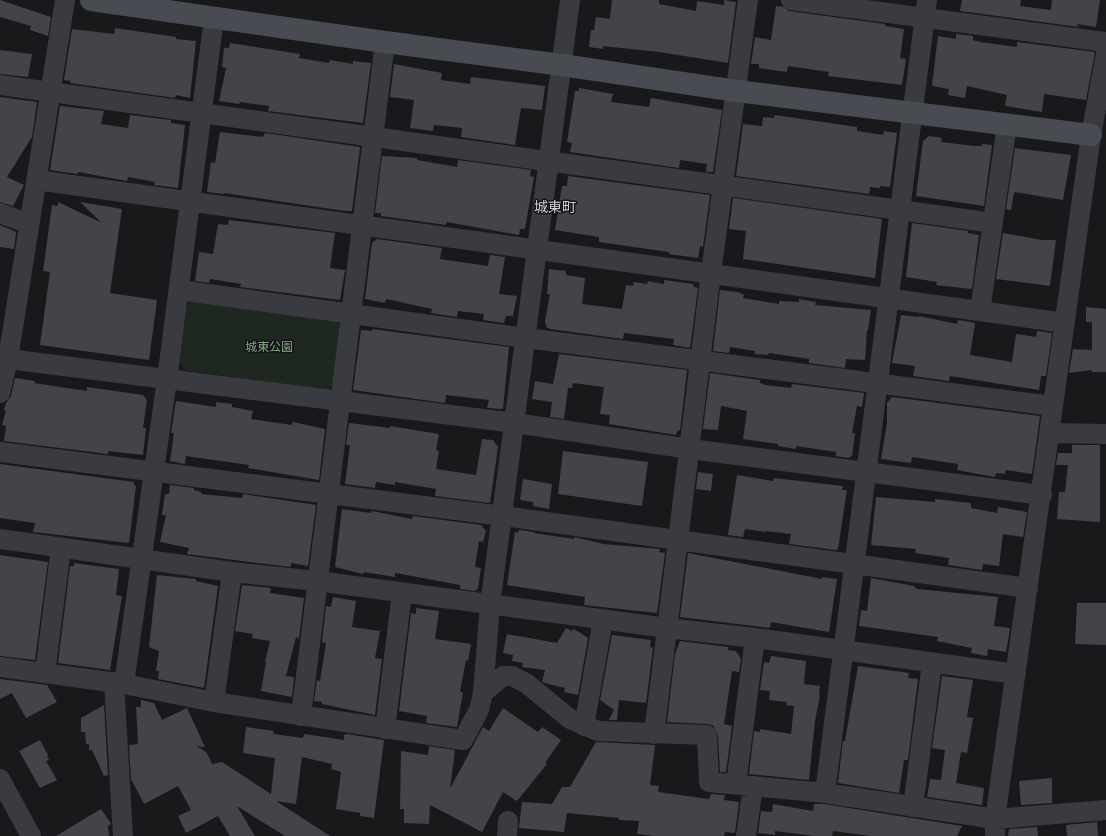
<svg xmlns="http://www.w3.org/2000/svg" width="1106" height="836" viewBox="0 0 1106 836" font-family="'Archivo Narrow','Noto Sans JP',sans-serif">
<rect width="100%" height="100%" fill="#19191c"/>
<!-- green -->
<path fill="#1f2820" d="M194 300 337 322 341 327 333 385 326 391 185 370 179 362 187 305Z"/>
<!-- building -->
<path fill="#434449" d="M0 0 51 17 48 36 30 30 31 26 0 17Z
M612 0H659V4L696 11 697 1 724 5V0L736 2 728 63 659 52 603 46V49L589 47 591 30H594L596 17 610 19Z
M962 0H1021L1020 6 1051 10 1052 0H1100L1096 27 1077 24 1079 27 960 11Z
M776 6 783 7 789 11 885 24V26L904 29 900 58 906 59 902 85 828 76 829 72 788 66 787 72 759 68V64H751L755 37 771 40Z
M115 28 176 37V39L196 41 190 98 176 95 175 98 70 83 71 81 64 80 72 29 114 34Z
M956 34 973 36V40L980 42 1017 47V42L1095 52 1086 100 1044 94 1042 112 1005 106 1007 95 967 86 965 98 948 95 949 89 932 86 936 52 938 36 956 39Z
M230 43 300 54 299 58 329 63 330 60 353 64V61L371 63 363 123 268 111 269 106 240 102 239 104 219 101 226 68 222 67 224 48H229Z
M0 50 32 54 28 77 0 74Z
M394 64 442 73 441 80 470 84 471 77 545 86 542 110 521 108 515 145 461 137 462 128 434 125 433 131 410 128 414 100 390 97Z
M579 88 613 94 611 102 649 107 651 98 722 110 713 172H706L707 164 680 160 679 168 570 152 572 143 567 142 575 91H579Z
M0 97 37 102 32 137 7 177 24 185 13 206 0 202Z
M60 106 104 111 101 124 128 128 130 115 171 120V123L185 125 178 188 154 185 155 182 128 177 127 181 78 172 77 174 50 170Z
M775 115 857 127V131L883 135 884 131 897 133 890 187 880 186V188L870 187 869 194 736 176 743 124 762 126 763 117 774 118Z
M220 132 263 137 265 133 360 147 352 211H345L224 193V194L207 192 211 162 215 163Z
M929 136 942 138 941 142 974 146H982V144L992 145 984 206 916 196 923 141Z
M1015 148 1071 155 1063 200 1014 192 1011 210 1006 209Z
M382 156 417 158V160L457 167 458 160 531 170 530 176 534 177 525 229H520L519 235 447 222 446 225 381 216V213H375Z
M568 176 710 195 703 247 700 246 698 258 669 254V252L599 242V237L555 230 562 186H567Z
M733 198 882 219 875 278 743 259 746 231 729 229Z
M58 202 102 223 80 202 122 209 110 293 157 300 149 360 40 345 50 272 43 271 52 205 58 206Z
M229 220 335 233 330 268 345 270 340 300 240 287 241 284 210 279 209 283 195 281 199 252 213 254 218 224 228 225Z
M912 223 968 231V233L979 235 972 289 936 285 937 282 906 277Z
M0 225 16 232 14 249 0 247Z
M1003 233 1042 240H1056L1050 286 996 279Z
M377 239 442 248 440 259 488 266 490 255 505 257 499 294 517 296 513 316H506L504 323 483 320 484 314 458 311 457 317 431 313 432 309 386 299 385 303 365 299 372 243Z
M549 269 566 271V275L585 278 582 304 622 309 626 285 633 286 634 282 647 284 648 281 664 284V280L693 284 694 287 698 288 690 348 673 345 674 339 624 333 623 339 550 329 546 327 545 321 550 294H547Z
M720 290 738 292 744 295 743 298 779 304V301L799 302V299L816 302 815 305 871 310 868 330H867L865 360 846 359 845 368 809 363V359L769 353 768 355 755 354V351L730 347 729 353 713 351Z
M1086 307 1106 309V372H1092V370L1069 373 1073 349 1092 350V322H1086Z
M901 315 919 317V316L957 324 958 320 975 323 970 355 1012 362 1016 334 1036 337 1037 331 1052 333 1046 376H1041L1039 390 950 376 949 381 913 376 915 366 892 363Z
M372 329 509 347 503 409 487 408 489 400 446 395 445 403 353 390 361 330 372 331Z
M559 354 687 370 680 431 678 430 676 435 609 424 610 415 600 414 604 387 573 383 572 388H568L564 419 550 417 552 402 532 399 535 381 553 384Z
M710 373 760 380V383L765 385 791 388 792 384 864 393 862 407 857 406 852 433H855L852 456 848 458 836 456V452L796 446V449L778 446V444L743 439 747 411 721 406 718 430 703 429Z
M15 378 35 381 34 383 87 391V387L143 395 147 400 143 428H146L143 455 108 451V454L4 441 6 426 2 425 6 411 4 410 6 403 11 396Z
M892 397 1040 416 1032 474 1006 470 1005 474 996 473 995 477 957 470 958 464 912 457 911 463 881 459 887 423V403Z
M176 401 216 407V402L232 404V407L253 411 251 419 292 425 293 422 325 429 319 480 248 468 249 465 186 456 185 464 170 461 174 433H171Z
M349 423 390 428V426L439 434 436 450 439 451 436 469 476 475 482 439 493 440 498 447 490 503 435 496 436 489 395 482V485L376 482 375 488 345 484 350 445H346Z
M1072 445H1100V522L1057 519 1059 492H1065L1068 465H1056L1058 453H1069V455V453H1072Z
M563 451 648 462 642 506 558 494Z
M0 464 134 482V485L136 486 129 543 33 532 35 523 0 518Z
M698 472 713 474 711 491 696 489Z
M737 475 773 481 774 478 843 486 842 490H847L838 549 836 550 789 544 791 534 765 531V532L745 529 743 537 728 535Z
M523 479 552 484 549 509 533 506V502L520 500Z
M170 485 194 488V490L201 492V494L242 498 243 494 316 505 308 566 291 563V567L187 554 189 548 160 542 166 515H162L165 494H169Z
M876 497 935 502V499L971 503V508L997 513 998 507 1027 512 1023 537 1003 534 999 566 983 564 982 570 948 565 949 558 915 553 916 549 871 545Z
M342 509 371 513 372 511 412 519 413 516 481 525 486 531 483 542 479 541 475 567 481 568 478 588 475 591 460 589V585L423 578 395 573V577L364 572 363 574 335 567Z
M519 530 534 532V533L574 539 575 537 603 544 660 549 659 552 665 553 657 613 584 605 585 597 507 585 515 532 518 533Z
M688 553 822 579V577L837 579 829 632 771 622 770 628 680 617Z
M0 555 48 562 35 660 0 656Z
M74 563 119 569 116 595 122 596 110 670 58 663 70 566H74Z
M157 575 196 579V581L218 586 204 688 158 679 159 671H156L159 651 149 647Z
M871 578 914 586 917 589 998 597 994 626 1010 628 1006 652 988 649 987 656 971 653 972 648 937 641 938 637 859 626 861 610 867 611Z
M242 585 271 588 270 593 304 598 299 638 296 637 286 676 294 677 292 697 261 691 266 663 265 662 270 641 252 638 253 634 235 631Z
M333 597 356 601 352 627 380 631 375 658 382 659 375 715 322 704V702L314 701 317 680 320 681 326 643 322 642 326 606 331 607Z
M1077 603H1106V645L1075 644Z
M416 608 439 611 435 639 471 644 468 661 466 660 460 692H463L457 727 426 723 427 716 399 711 411 613 416 614Z
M566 628 572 631 574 629 588 638 578 695 564 692 565 688 545 683 542 682 545 670 522 667 523 663 512 661 513 655 503 653 507 634 557 643Z
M612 635 651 640 650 647 653 648 646 703 619 700 617 720H609L614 710 600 700Z
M680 641 728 647V650L736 651 741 659 739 672 732 671 724 724 732 726 726 772H720L718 735 713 725 707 724 667 722 675 654Z
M771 656 806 661 804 684 820 686 819 695H820L815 721 809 780 749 774 754 731 760 732V729L791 734 794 706 786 705 787 702 769 700 770 691 760 690 764 662 769 663Z
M858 666 909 673 908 678 918 679 908 760H904L899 793 838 783 843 741H845Z
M942 676 973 680 967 717 973 718 967 753 961 752 956 783 984 788 982 805 927 797 930 779 941 780 945 750 932 748Z
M0 679 47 685 57 702 26 718 12 693 0 699Z
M141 700 154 703 162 720 187 708 205 747 197 746 207 753 212 764 222 762 271 794 275 758 243 753 246 727 274 731 273 734 303 738 304 734 344 740V735L347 734 384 740 374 818 360 816V813L336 809 341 772 331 769 332 764 302 757 296 804 276 801 330 836H285L237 806 255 836H230L218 816 186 833 178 816 191 810 178 786 144 804 131 779 129 745 138 744 136 707H141Z
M104 705 108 775 104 776 92 750H89V744H86L85 732H81V718Z
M503 708 538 732 542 727 561 740 545 763 547 764 517 801 503 792 482 832 430 805 429 824 404 823V809H400L401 751 428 755 429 746 455 750 450 789 483 727 489 731Z
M40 740 48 755 47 756 49 760 46 761 57 780 40 788 19 751Z
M596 742 655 745 650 785 659 786 658 792 709 799 711 794 725 795 724 800 739 802 735 833 725 832 724 836H654L637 834 639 821 619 820V818L567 813 564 832 519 828 522 802 552 804 562 787H570Z
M1052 778V803L1021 805 1019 781Z
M773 804 813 811 814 804H824L962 826 957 836H871L833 831 832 836H814L775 831V835L758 833 761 811 772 812Z
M101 809 111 824 108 826 109 836H56Z
M1097 822 1098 836H1067L1066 825Z
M1037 827 1038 836H1008L1009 829Z"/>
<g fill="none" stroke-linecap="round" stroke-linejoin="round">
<!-- street -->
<path stroke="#3a3b41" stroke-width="20" d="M791 0 1106 42
M0 85 993 223
M36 180 1065 323
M0 213 29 224
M179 290 526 338 1053 406
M980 311 1007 125
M8 359 515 423 690 449 1042 495
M0 393 8 359 65 0
M1050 433 1106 434
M0 452 503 516 1028 588
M0 539 232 572 317 581 667 628 755 638 1016 674
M0 667 124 684 214 702 463 740 479 710 483 693 490 605 570 0
M45 673 61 548
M114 682 123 836
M124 684 167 379 214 18
M483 693 503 676H512L526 683 570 719 598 731 707 735 709 782 825 793 995 819 1106 810
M214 702 232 572
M301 716 385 42
M584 726 603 620
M385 729 402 593
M654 734 711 273 748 0
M0 779 31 836
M736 784 755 638
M825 793 927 0
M913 807 932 663
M507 836 508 821
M746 836 753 786
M995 836V819L1091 135 1106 54"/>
<!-- secondary -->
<path stroke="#484b52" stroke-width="22" d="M91 0 385 42 562 65 737 91 1091 135"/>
</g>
<g text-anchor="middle" stroke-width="3" stroke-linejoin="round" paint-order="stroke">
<!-- park labels -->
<g font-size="12" fill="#80a981" stroke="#141417">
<text x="269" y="351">城東公園</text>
</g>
<!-- quarter labels -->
<g font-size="14" fill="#ccd0d8" stroke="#141417">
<text x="555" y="212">城東町</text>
</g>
</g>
</svg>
